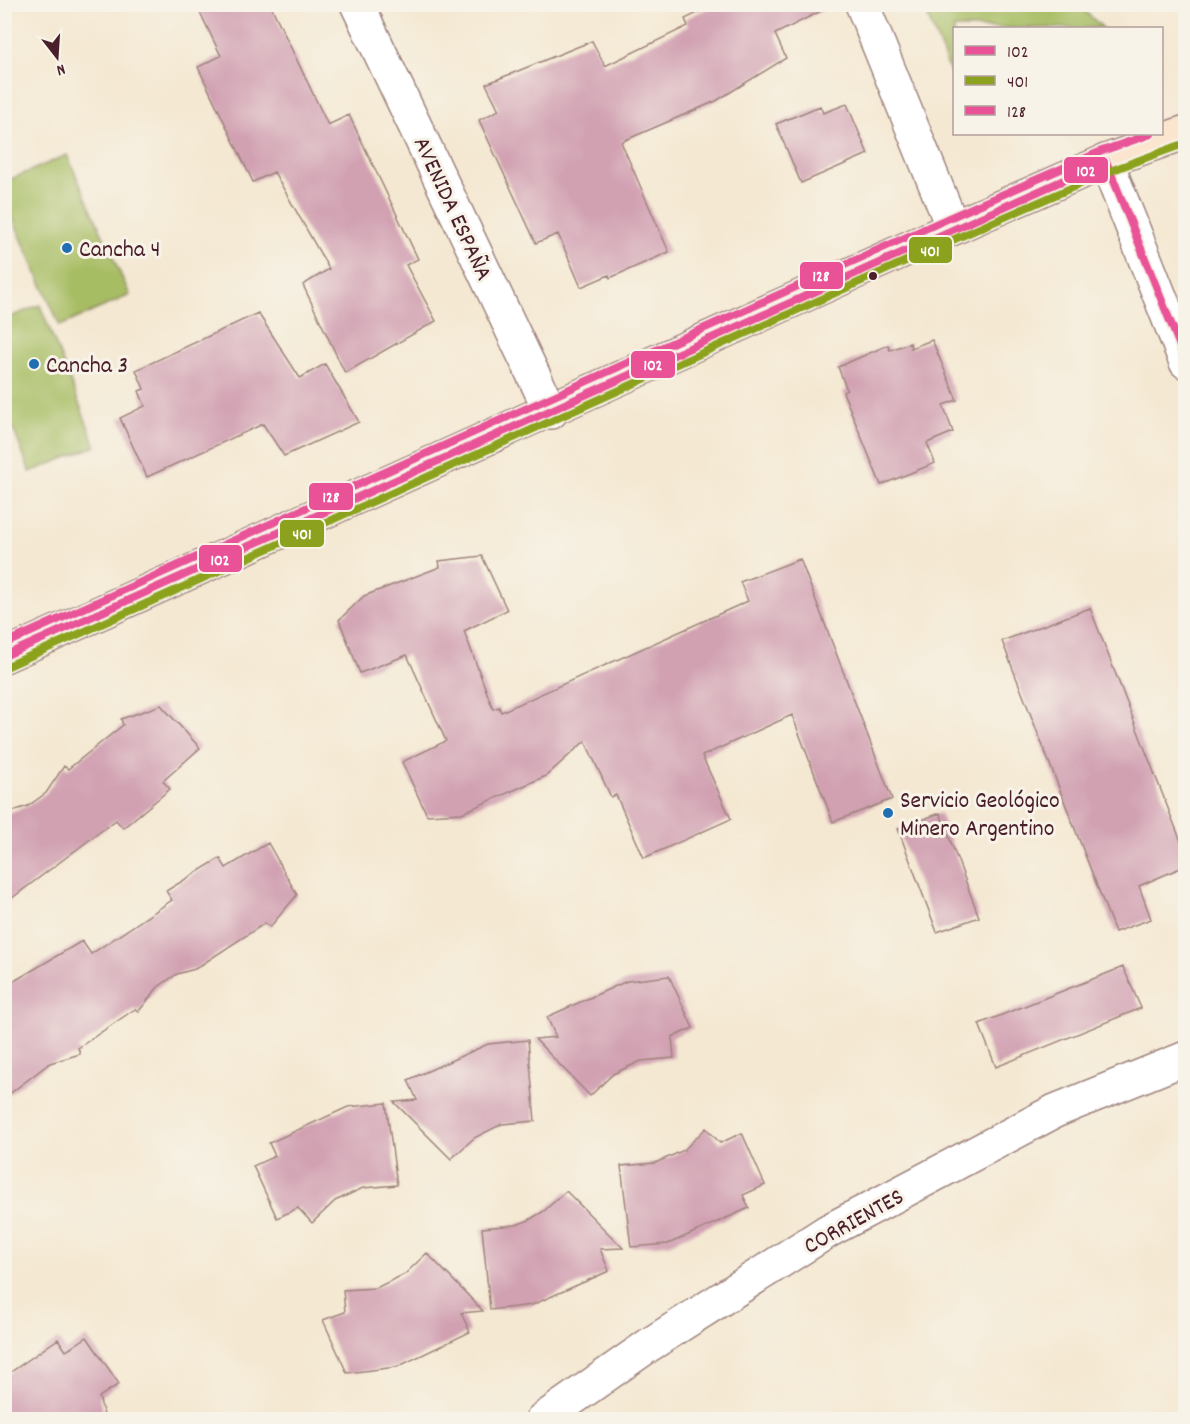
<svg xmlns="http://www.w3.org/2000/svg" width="1190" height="1424" viewBox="0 0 1190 1424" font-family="Dekko,sans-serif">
<rect width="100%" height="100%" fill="#f7f3e8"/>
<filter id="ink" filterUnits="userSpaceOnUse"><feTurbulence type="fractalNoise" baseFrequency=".0167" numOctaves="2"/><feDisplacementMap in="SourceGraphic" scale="12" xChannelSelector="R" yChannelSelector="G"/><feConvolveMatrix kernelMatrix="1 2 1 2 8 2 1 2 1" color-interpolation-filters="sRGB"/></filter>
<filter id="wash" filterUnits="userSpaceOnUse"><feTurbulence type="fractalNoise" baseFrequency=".008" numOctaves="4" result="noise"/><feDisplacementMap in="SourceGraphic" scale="24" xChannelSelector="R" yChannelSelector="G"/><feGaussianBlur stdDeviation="1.35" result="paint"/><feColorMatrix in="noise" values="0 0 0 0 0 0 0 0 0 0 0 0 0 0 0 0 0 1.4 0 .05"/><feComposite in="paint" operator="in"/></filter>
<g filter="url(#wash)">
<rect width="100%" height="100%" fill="#f4e8d2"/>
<!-- green -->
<path fill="#a7bd63" stroke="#786e47" stroke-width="1.5" d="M923 5H1078L1103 28H954V81Z
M67 155 130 295 60 326 5 201 4 182Z
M40 305 96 446 30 472 5 408V319Z"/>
<g id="blocks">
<!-- building -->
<path fill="#d1a1b2" d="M196 4H270L328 125 349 115 418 259 406 265 436 321 345 373 303 285 329 269 274 172 253 182 198 67 221 56Z
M716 4H835L775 34 786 58 716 101 621 142 669 252 610 278 609 275 581 287 558 234 536 243 479 120 499 110 486 84 592 41 605 66 688 26 685 19Z
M847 104 868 154 801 183 776 124 820 106 823 113Z
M258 313 300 378 325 364 359 422 284 456 263 424 147 477 120 418 145 406 139 391 144 389 136 370Z
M932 340 957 400 943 405 953 432 927 443 935 463 881 485 843 392 847 390 838 367 888 345 890 350 910 343 911 348Z
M482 556 507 610 464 631 493 709 499 707 501 712 748 601 740 582 800 559 892 799 833 822 792 715 702 756 731 819 644 858 616 795 611 797 585 741 546 776 462 813 427 815 402 762 446 741 407 655 360 673 339 620 364 596 440 567 439 561Z
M1090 608 1185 852V866L1139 886 1151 919 1115 932 1002 641Z
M161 705 200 748 163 781 170 789 123 828 116 820 4 904V814L28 806 46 793 64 766 68 769 123 725 121 719Z
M940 813 979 917 937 932 898 829Z
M268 843 297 895 270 927 265 923 195 969 177 974 158 987 139 1011 135 1009 78 1048 80 1054 50 1063 4 1098V987L82 941 91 954 172 900 166 891 220 858 226 868Z
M1123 967 1141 1008 996 1067 979 1024Z
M669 976 693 1028 672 1037 674 1058 641 1061 613 1074 590 1096 535 1039 556 1037 547 1017 627 981Z
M528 1040 535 1121 502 1124 474 1138 451 1159 394 1102 417 1100 408 1080 488 1044Z
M386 1103 397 1185 363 1188 350 1194 335 1201 312 1223 298 1208 277 1218 253 1166 275 1156 269 1143 348 1107Z
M706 1128 720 1143 742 1133 765 1185 743 1195 749 1208 668 1244 631 1247 621 1166 655 1163 669 1157 684 1150Z
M566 1191 623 1248 600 1249 609 1271 532 1305 490 1310 482 1228 516 1225 529 1220 544 1211Z
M427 1253 483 1311 461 1313 470 1332 397 1367 347 1373 323 1320 345 1312 343 1290 376 1288 405 1274Z
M87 1337 119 1384 99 1397 105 1419H4V1377L58 1339 66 1351Z"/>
</g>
</g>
<g filter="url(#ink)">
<use href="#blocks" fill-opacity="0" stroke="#9f847e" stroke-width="1.5"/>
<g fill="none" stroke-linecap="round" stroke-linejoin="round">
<!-- street casing -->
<g stroke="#9f847e" stroke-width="36">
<path id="street" d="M357 4 551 412
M862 4 953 228
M1106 161 1186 362
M542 1420 649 1345 828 1231 1055 1111 1186 1058"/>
</g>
<!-- secondary casing -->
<g stroke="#9f847e" stroke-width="36">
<path id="secondary" d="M4 656 953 228 1106 161 1186 132"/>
</g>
<!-- street -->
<use href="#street" stroke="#fff" stroke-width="33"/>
<!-- secondary -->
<use href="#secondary" stroke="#fbe5cf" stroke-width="33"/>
<!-- bus-1 casing -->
<g stroke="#f7f3e8" stroke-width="12">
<path id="bus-1" d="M4 656 1106 161 1186 361"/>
</g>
<!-- bus-2 casing -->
<g stroke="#f7f3e8" stroke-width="12">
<path id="bus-2" d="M8 666 957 238 1110 171 1186 143"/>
</g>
<!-- bus-3 casing -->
<g stroke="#f7f3e8" stroke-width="12">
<path id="bus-3" d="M4 644 949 218 1102 151 1151 134"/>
</g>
<!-- bus-1 -->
<use href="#bus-1" stroke="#e95297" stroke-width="8"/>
<!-- bus-2 -->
<use href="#bus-2" stroke="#8ca21f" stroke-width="8"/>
<!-- bus-3 -->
<use href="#bus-3" stroke="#e95297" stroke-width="8"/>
</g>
</g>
<!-- markers -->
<g fill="#1f6fb2" stroke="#f7f3e8" stroke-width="2">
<circle cx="67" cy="248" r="6"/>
<circle cx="34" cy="364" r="6"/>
<circle cx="888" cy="813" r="6"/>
</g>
<circle fill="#4a1f2b" stroke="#f7f3e8" stroke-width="2" cx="873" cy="276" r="5"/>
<g text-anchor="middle" stroke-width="6" stroke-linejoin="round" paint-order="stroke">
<!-- street labels -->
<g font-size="24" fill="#4a1f2b" stroke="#f7f3e8">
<text transform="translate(454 208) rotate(65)" y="8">AVENIDA ESPAÑA</text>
<text transform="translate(853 1220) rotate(-29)" y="8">CORRIENTES</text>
</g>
<!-- poi labels -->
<g font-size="24" fill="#4a1f2b" stroke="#f7f3e8" text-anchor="start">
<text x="79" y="256">Cancha 4</text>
<text x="46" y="372">Cancha 3</text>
<text x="900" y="807">Servicio Geológico<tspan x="900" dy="28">Minero Argentino</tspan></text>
</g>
</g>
<g stroke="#f7f3e8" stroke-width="2">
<rect x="1063" y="156" width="46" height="28" rx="6" fill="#e95297"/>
<rect x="908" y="236" width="45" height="28" rx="6" fill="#8ca21f"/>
<rect x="799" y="261" width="45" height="29" rx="6" fill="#e95297"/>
<rect x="630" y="350" width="46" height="29" rx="6" fill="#e95297"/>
<rect x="308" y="482" width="46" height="29" rx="6" fill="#e95297"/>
<rect x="279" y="519" width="46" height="29" rx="6" fill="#8ca21f"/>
<rect x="198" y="544" width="45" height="29" rx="6" fill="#e95297"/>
</g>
<g font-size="16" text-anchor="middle" font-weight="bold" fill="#fff">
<text x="1086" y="176">102</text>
<text x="930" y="256">401</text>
<text x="821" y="281">128</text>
<text x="653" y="370">102</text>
<text x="331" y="502">128</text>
<text x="302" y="539">401</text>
<text x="220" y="565">102</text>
</g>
<!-- margin -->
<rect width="1190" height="1424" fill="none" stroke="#f7f3e8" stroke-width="24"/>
<!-- legend -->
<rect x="953" y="27" width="210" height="108" fill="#f7f3e8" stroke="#b29e9c" stroke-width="1.5"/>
<rect x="965" y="46" width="30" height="9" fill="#e95297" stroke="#b29e9c" stroke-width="1.5"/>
<text x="1007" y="57" font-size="18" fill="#4a1f2b">102</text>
<rect x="965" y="76" width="30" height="9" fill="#8ca21f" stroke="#b29e9c" stroke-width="1.5"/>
<text x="1007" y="87" font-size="18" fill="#4a1f2b">401</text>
<rect x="965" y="106" width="30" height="9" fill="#e95297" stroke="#b29e9c" stroke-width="1.5"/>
<text x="1007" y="117" font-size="18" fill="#4a1f2b">128</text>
<!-- north arrow -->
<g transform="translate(57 57) rotate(163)" stroke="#f7f3e8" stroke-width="4.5" paint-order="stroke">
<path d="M0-4.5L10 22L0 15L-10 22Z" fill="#4a1f2b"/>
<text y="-9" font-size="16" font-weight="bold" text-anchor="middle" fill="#4a1f2b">N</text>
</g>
</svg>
